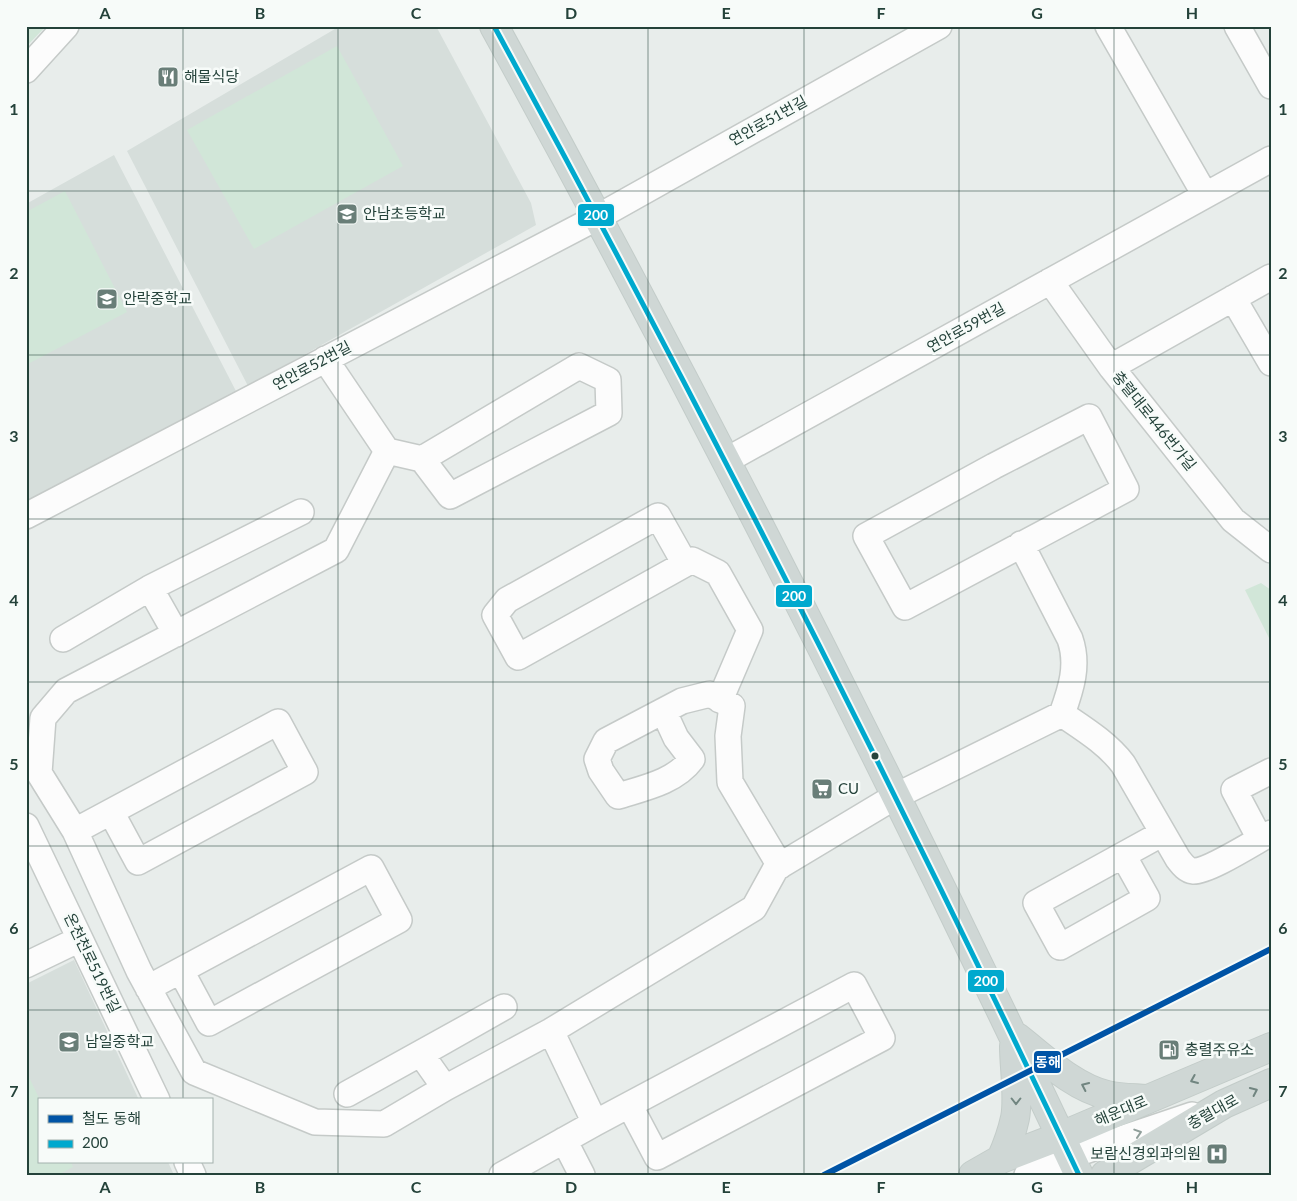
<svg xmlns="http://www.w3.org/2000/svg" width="1297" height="1201" viewBox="0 0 1297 1201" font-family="Lato,'Noto Sans KR',sans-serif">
<rect width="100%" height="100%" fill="#e8edeb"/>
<!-- built -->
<path fill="#d6dedb" d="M340 26H436L531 203 536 225 248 386 127 151Z
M114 155 237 393 26 503V204Z
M74 960 139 1100H39V1162H168L174 1175H26V984Z"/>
<!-- green -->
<path fill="#d1e6d8" d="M26 26H46L26 47Z
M337 46 403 166 254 249 187 130Z
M65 191 127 312 26 365V212Z
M1261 583 1271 590V637L1269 638 1245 590Z
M26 1071 40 1100H39V1162H71L73 1167 58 1175H26Z"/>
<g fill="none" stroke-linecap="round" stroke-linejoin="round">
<!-- minor casing -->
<g stroke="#c5cac8" stroke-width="28">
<path id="minor" d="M1108 26 1205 195
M1237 26 1271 86
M26 70 66 26
M1050 281 1111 367 1233 520 1271 550
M1233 298 1271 363
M325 359 387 451 422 459 450 496 609 413 608 380 579 366 422 459
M1111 367 1271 277
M1089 417 1126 489 905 607 866 536 994 466Z
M387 451 336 550 66 691 43 718 39 773 75 831 139 971 194 1072 315 1122 384 1124 445 1088
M727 460 1271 159
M26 516 598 217 939 26
M685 564 658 516 507 600 495 615 518 657 685 564 692 560 718 573 750 630 720 700
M176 634 150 588 301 512
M63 639 150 588
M664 712 676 738 692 759C675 782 644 788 618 796L601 771 597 759 606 741 682 701 710 694 732 706 728 736 730 782 780 866
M1062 714C1084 729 1107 743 1123 764L1178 859C1182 864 1186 870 1193 871 1208 872 1256 841 1271 833
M26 826 157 1100
M75 831 278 722 305 772 138 862 111 812
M1260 839 1234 790 1271 771
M1123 855 1147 898 1060 947 1036 903 1163 833
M26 965 80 939
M148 988 371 868 399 920 209 1023 181 971
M551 1031 595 1123
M347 1094 504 1007 421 1054 445 1088 551 1031 754 908 776 868 896 796 1062 714C1071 689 1079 665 1070 639L1021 544
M564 1140 582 1175
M187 1162 193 1175
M502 1175 595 1123 854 985 882 1038 657 1157 630 1106
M1027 1175 1070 1156 1192 1115"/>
</g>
<!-- major casing -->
<g stroke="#c3ccc9" stroke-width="30">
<path id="major" d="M494 26C701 403 896 786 1079 1175
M1017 1037C1044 1058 1073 1087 1107 1095 1120 1098 1134 1098 1146 1099
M1001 1159C1007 1146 1012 1132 1015 1118 1019 1098 1014 1067 1014 1046
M973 1175 1001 1159 1061 1136 1271 1047
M1105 1175 1224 1104 1271 1083"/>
</g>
<!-- minor -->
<use href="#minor" stroke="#fcfcfc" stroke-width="25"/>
<!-- major -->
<use href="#major" stroke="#cfd7d5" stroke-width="28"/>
<!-- bus-1 casing -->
<g stroke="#f7fbf9" stroke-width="9">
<path id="bus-1" d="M494 26C700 404 894 786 1079 1175"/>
</g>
<!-- bus-1 -->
<use href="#bus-1" stroke="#00a9ce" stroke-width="5"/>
<!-- rail-1 casing -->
<g stroke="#f7fbf9" stroke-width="10">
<path id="rail-1" d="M824 1175 1271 949"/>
</g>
<!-- rail-1 -->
<use href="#rail-1" stroke="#0054a6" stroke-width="6"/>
</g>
<!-- one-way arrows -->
<defs><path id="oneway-chevron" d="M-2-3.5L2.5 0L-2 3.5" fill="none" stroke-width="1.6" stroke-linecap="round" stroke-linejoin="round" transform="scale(1.25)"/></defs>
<g stroke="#718580">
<use href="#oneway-chevron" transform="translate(1194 1080) rotate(157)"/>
<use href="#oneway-chevron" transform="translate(1085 1086) rotate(-155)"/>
<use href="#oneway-chevron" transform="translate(1254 1091) rotate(-25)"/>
<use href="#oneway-chevron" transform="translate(1016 1101) rotate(90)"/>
</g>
<use stroke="#909f9b" href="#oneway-chevron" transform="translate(1138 1133) rotate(-18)"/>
<!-- grid -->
<path fill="none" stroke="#24423a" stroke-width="1" stroke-opacity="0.55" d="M183 26V1100M338 26V1175M493 26V1175M648 26V1175M804 26V1175M959 26V1175M1114 26V1175M26 191H1271M26 355H1271M26 519H1271M26 682H1271M26 846H1271M26 1010H1271M183 1162V1175"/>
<!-- icons -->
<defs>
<g id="restaurant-square" transform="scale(1.125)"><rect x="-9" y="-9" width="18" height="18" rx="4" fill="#697e78" stroke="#f7fbf9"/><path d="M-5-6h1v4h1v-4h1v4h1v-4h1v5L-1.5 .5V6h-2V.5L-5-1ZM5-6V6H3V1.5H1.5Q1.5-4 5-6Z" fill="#fff"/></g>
<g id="school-square" transform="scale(1.125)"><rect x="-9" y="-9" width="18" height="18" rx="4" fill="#697e78" stroke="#f7fbf9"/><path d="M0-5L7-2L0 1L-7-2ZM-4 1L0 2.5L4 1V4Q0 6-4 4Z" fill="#fff"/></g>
<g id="supermarket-square" transform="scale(1.125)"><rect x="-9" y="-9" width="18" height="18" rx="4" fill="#697e78" stroke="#f7fbf9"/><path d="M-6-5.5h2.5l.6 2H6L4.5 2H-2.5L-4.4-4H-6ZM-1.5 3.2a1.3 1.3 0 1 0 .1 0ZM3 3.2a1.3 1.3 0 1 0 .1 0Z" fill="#fff"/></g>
<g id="fuel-square" transform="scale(1.125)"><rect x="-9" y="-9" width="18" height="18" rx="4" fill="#697e78" stroke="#f7fbf9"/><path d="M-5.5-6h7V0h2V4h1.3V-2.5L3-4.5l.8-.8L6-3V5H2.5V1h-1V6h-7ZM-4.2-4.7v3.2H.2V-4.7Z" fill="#fff"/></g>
<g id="hospital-square" transform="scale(1.125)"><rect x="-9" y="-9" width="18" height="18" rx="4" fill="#697e78" stroke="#f7fbf9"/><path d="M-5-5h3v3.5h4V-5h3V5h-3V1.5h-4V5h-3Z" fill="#fff"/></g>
</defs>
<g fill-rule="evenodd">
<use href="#restaurant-square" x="168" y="77"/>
<use href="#school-square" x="347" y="214"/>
<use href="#school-square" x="107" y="299"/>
<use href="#supermarket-square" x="822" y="789"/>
<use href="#school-square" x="69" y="1042"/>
<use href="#fuel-square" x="1169" y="1050"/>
<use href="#hospital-square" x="1217" y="1154"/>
</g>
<!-- markers -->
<circle fill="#24423a" stroke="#f7fbf9" stroke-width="2" cx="875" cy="756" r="4.5"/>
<g text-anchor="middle" stroke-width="5" stroke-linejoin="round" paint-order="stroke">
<!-- poi labels -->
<g font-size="15" fill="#24423a" stroke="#f7fbf9" text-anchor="start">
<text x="184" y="82">해물식당</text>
<text x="363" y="219">안남초등학교</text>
<text x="123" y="304">안락중학교</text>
<text x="838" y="794">CU</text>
<text x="85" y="1047">남일중학교</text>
<text x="1185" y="1055">충렬주유소</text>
<text x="1201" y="1159" text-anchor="end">보람신경외과의원</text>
</g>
<!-- street labels -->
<g font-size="15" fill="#24423a" stroke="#f7fbf9">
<text transform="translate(768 121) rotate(-29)" y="5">연안로51번길</text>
<text transform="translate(966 328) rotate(-29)" y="5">연안로59번길</text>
<text transform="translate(312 366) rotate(-28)" y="5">연안로52번길</text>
<text transform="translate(1154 421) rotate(51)" y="5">충렬대로446번가길</text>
<text transform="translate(92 963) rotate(64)" y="5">온천천로519번길</text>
<text transform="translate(1121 1111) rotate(-23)" y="5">해운대로</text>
<text transform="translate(1213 1112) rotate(-29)" y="5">충렬대로</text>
</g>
</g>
<g stroke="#f7fbf9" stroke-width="2">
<rect x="577" y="203" width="38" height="24" rx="5" fill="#00a9ce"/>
<rect x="775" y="584" width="38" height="24" rx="5" fill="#00a9ce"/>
<rect x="967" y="969" width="38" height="24" rx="5" fill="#00a9ce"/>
<rect x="1033" y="1050" width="29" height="24" rx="5" fill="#0054a6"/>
</g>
<g font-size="14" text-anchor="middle" font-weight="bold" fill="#fff">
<text x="596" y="220">200</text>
<text x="794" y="601">200</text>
<text x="986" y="986">200</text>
<text x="1048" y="1067">동해</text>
</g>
<!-- border -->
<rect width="1297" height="1201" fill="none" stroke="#f7fbf9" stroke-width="55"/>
<!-- legend -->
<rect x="38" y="1098" width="175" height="65" fill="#f7fbf9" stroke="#a3b1ad"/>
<rect x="48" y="1115" width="25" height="8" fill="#0054a6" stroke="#a3b1ad"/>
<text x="82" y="1124" font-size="15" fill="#24423a">철도 동해</text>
<rect x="48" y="1140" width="25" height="8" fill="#00a9ce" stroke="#a3b1ad"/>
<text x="82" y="1148" font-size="15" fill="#24423a">200</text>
<rect x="28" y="28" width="1242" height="1146" fill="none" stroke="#24423a" stroke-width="2"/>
<g font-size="16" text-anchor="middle" font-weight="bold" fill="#24423a">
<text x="105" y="19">A</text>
<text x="260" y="19">B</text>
<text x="416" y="19">C</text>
<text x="571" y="19">D</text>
<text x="726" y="19">E</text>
<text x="881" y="19">F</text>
<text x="1037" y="19">G</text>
<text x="1192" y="19">H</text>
<text x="14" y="115">1</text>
<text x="1283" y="115">1</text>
<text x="14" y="279">2</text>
<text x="1283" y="279">2</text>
<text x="14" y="442">3</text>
<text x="1283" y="442">3</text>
<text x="14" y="606">4</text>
<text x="1283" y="606">4</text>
<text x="14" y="770">5</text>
<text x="1283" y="770">5</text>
<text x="14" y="934">6</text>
<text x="1283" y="934">6</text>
<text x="14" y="1097">7</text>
<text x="1283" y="1097">7</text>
<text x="105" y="1193">A</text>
<text x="260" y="1193">B</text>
<text x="416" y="1193">C</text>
<text x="571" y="1193">D</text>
<text x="726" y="1193">E</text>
<text x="881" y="1193">F</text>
<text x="1037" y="1193">G</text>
<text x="1192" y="1193">H</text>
</g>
</svg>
